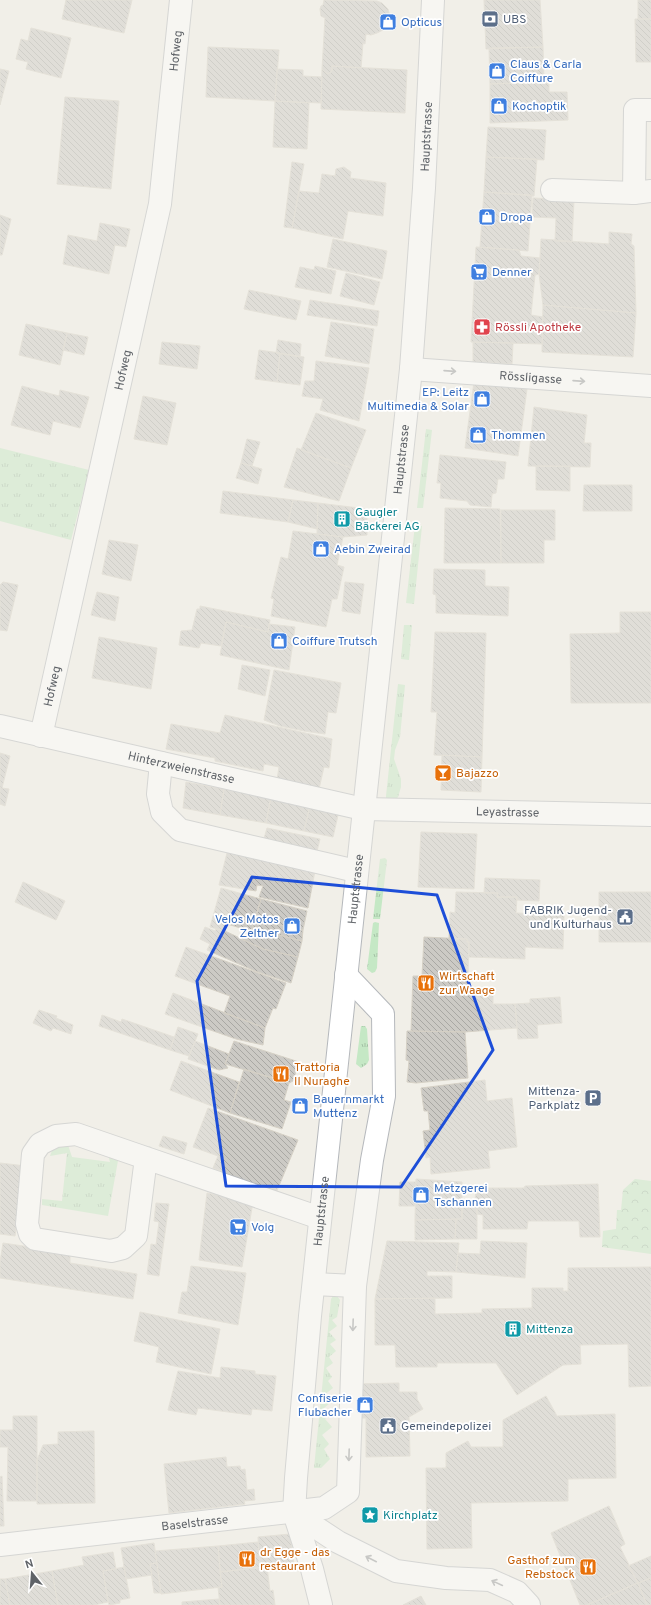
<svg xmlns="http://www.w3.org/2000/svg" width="651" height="1605" viewBox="0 0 651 1605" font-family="Overpass,sans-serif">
<defs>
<pattern id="grass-tufts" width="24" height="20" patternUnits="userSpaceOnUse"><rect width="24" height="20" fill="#c5e8c5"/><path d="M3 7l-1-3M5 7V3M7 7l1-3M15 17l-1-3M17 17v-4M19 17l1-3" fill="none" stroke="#a3c0a4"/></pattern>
<pattern id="park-crowns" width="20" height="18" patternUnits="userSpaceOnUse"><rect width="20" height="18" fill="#c5e8c5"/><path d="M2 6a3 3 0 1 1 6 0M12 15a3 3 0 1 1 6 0" fill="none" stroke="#a3c0a4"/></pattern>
<pattern id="building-back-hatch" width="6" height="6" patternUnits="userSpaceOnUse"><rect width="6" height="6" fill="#cccac5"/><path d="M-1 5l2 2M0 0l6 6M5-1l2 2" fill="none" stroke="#a9a8a4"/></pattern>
</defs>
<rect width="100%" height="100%" fill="#f1efe8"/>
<!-- grass -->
<path fill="url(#grass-tufts)" d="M426 429 432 430 423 508H417Z
M0 448 89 470 71 540 0 521Z
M415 525 422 526 414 604 406 603Z
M404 625H412L409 660 401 659Z
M398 684 405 685 400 737 395 750 394 759 401 779V787L398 797 394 802H386V796Z
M385 858 387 860 380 919H373L380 859Z
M375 922 379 923 377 968 375 972 372 973 367 969 373 923Z
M361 1026H365L367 1029 369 1060 367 1064 361 1068 356 1064Z
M67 1142 72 1157 110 1162 106 1147 119 1155 108 1216 42 1205V1199L62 1201 67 1153 50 1156 53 1148Z
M333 1296H337L340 1300 337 1317 332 1320 337 1326 329 1332 336 1340 330 1344 336 1351 329 1357 333 1363 326 1368 332 1377 328 1381 333 1388 324 1395 330 1403 324 1408 329 1415 325 1419 332 1427 322 1435 329 1444 324 1449 330 1459 321 1468H314L331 1299Z"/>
<!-- park -->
<path fill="url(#park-crowns)" d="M635 1179 651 1181V1254L602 1247 603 1231 616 1229 617 1210H621L623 1190Z"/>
<!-- building -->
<path fill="url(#building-back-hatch)" stroke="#d6d1c6" d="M66 0H132L124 33 62 19Z
M324 0 377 1 382 3 388 9 390 16 389 23 383 30 377 33 371 35 366 34 365 44 363 43 361 68 332 66V71L328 74 325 72 322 69 325 18 321 16 320 9 321 6 323 5Z
M484 0H540L543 47 486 49Z
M638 0H651V19H638Z
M635 19H651V62H636Z
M31 28 71 38 61 78 26 69 28 62 16 59 21 39 28 41Z
M208 47 279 50 275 101 206 97Z
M543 47 544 82 490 84 489 48Z
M332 66 407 70 405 113 321 109 322 69 325 72 328 74 332 71Z
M0 69 9 71 0 105Z
M277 69 303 70V76L322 77 321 103 275 101Z
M544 82 549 84V92H567L568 120 490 123V84Z
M65 97 119 101 111 189 57 184Z
M275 101 309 103 307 149 273 147Z
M488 127 546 130 544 160 486 157Z
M486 157 537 159 534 196 484 192Z
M292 162 304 164 292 228 284 227Z
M344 167 351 172 350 178 386 183 383 216 348 211 343 239 292 228 299 191 319 193 322 174 335 176 336 169Z
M484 192 532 195 528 251 480 247Z
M533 198 574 200 572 242 555 241 556 218 532 217Z
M0 215 11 219 2 255H0Z
M100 223 130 229 126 247 115 245 109 274 63 264 68 235 97 241Z
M609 232 632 234 631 244 634 246 636 313 543 305 539 274 541 239 609 244Z
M333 239 387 251 382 279 327 267Z
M476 247 519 250 521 256 540 258 539 274 535 275 531 315 543 317 542 344 471 342Z
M315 266 336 271 331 294 295 287 300 267 314 270Z
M346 273 380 282 374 305 340 296Z
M249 290 301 301 296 320 244 309Z
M310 300 379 311 377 326 307 315Z
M543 305 636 313 633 357 542 352Z
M331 322 374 329 369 364 325 356Z
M26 324 67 333 60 365 19 355Z
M67 333 88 337 84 355 63 350Z
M278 340 301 344 300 357 276 353Z
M162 342 200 346 197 369 159 364Z
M473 342 513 343 512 364 473 362Z
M259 350 280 353 277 382 255 379Z
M280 353 304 357 300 385 277 382Z
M316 361 369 368 359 421 320 410 323 399 302 396 305 381H314Z
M474 382 527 389 518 456 465 448Z
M22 386 59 396 60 390 89 397 80 428 53 421 50 435 11 425Z
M143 396 176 403 167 445 134 439Z
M534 407 587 415 584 443H591L590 467 528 466Z
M316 413 366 430 351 468 301 450Z
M247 439 260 442 252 466 241 463Z
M297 448 351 468 339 501 284 487Z
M440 455 506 462 504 479H498L496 493 492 494 491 507 470 505 467 501 440 498 441 483H437Z
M241 463 262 469 258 484 236 478Z
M536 466H570V491L536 490Z
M584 485H632V511H583Z
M223 491 293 500 288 522 220 513Z
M293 500 318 503 317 529 288 522Z
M318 503 367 509V535L343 537 317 534Z
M445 508 500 509 501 563H444Z
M501 510H555V540H544V563H501Z
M293 531 343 537 337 565 344 567 337 599H332L326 627 271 616 274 599 271 598 281 557 288 559Z
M109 540 138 545 131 581 102 574Z
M434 569 485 570V586L509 587 508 616 436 613V595L433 594Z
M3 582 18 585 7 631 0 630V585Z
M345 582 364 584 360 614 342 611Z
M97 592 119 597 115 621 91 615Z
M200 606 270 620 268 632 226 622 221 646 201 643 199 648 179 645 181 631 192 630 197 609H200Z
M620 612H651V703H571L570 634 620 633Z
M226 622 268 632 269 624 295 627 289 670 220 655Z
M435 632 486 633 482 757 434 755 437 712H431Z
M99 637 157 648 151 689 92 678Z
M242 665 270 670 265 696 238 689Z
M274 670 341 683 336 713 328 712 325 734 304 731 280 726 264 720Z
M225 715 332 739 329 768 324 767 319 789 277 780 279 767 264 764 263 771 215 761V758L166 749 171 724 220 733Z
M0 753 10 756 2 788 9 789 5 806 0 804Z
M442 755 482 757 481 792 441 790Z
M186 782 224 789 220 815 183 808Z
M224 789 271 797 266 823 220 815Z
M271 797 310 805 304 831 266 823Z
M310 805 339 811 333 837 304 831Z
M267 828 320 839 316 855 263 842Z
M421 832 477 834 474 889 418 887Z
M229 845 315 871 308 908 259 897 263 886 257 885 256 891 219 885Z
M485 878 540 880 539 901 517 900V897H497L498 893H484Z
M23 882 65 901 56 920 15 902Z
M221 888 261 899 251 931 227 924 225 931 210 927Z
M456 892 498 893 497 897H517L516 913 564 915 563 949 525 947V959L469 957V942H467V939H449L450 912 455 913Z
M599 892H651V942H599Z
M261 899 307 911 303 930 279 925 256 917Z
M256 917 279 925 303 930 302 941 252 928Z
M205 927 215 931 216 929 225 931 263 949 298 957 291 983 255 971 207 950 210 944 200 939Z
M252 928 302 941 298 957 263 949 241 939 243 929 251 931Z
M424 937 467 939V942H469L468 978 471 977 470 989H493V1004H515L517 1028 465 1032 411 1031 413 976H422Z
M186 947 286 983 276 1009 273 1008 265 1028 224 1013 230 996 175 976Z
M173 993 265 1028 263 1045 236 1039 165 1014Z
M560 997 562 1023 537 1025 538 1038 518 1039 515 1004 530 1003V999Z
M39 1010 57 1016 56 1018 73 1025 71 1034 53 1028 51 1031 33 1023Z
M102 1015 121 1022 122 1019 174 1037 170 1050 99 1026Z
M178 1027 198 1034 189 1056 170 1050Z
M407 1031 465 1032 468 1078 416 1083 407 1082 409 1061 406 1060Z
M195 1041 229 1054 225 1064 228 1068 219 1070 188 1059Z
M234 1041 299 1062 293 1081 289 1083 225 1064Z
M181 1061 239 1082 230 1113 170 1090Z
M244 1069 289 1083 284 1100 291 1102 282 1129 230 1113Z
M485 1080 487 1101 512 1098 517 1147 488 1151 490 1168 431 1174 430 1157 426 1158 423 1131 430 1130 428 1111H424L421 1088Z
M208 1108 298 1140 276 1193 213 1168 218 1156 193 1147Z
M163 1136 187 1143 184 1154 159 1146Z
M0 1163 26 1166 15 1236 0 1234Z
M416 1179 462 1182V1219L415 1220Z
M400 1182H416L415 1206H399Z
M598 1184 600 1237H580L579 1221H528L527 1229H483V1215L477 1214V1202H475L476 1188H524L525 1186Z
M207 1193 253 1202 242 1267 199 1260Z
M462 1201 477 1202V1239H455L456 1219H462Z
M156 1203 169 1204 159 1276 147 1274 151 1244 156 1245 159 1222 154 1221Z
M456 1219 455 1239 415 1240V1220Z
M387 1241 459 1243 456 1272 427 1271V1276H452V1298L375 1299Z
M481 1241 527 1243 525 1278 456 1272 458 1253 480 1254Z
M3 1243 70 1253V1263L137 1274 133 1299 0 1278V1262Z
M191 1266 246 1273 238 1325 178 1313 182 1292H187Z
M651 1267V1386L629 1387 628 1344 580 1345 581 1364 563 1365 517 1395 496 1363H437V1367H396L395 1345H375V1299L435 1298V1314L482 1313V1309L532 1308V1288H563V1291H568V1268Z
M140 1312 220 1329 211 1374 156 1362 159 1347 134 1341Z
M221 1367 255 1371V1374L276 1376 272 1411 252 1409 251 1415 198 1408 196 1415 168 1410 178 1371 220 1378Z
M399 1383V1392H417V1399L423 1409 409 1417 410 1456 366 1457V1418H356L355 1384Z
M546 1396 557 1416 615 1414 616 1478 568 1479V1501L471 1503 472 1548 427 1549 426 1468H446V1453L468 1441 471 1447H503V1420Z
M13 1416H37V1501H7L8 1447H0V1430H13Z
M94 1431 95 1503 37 1504V1460L43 1445 58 1444V1432Z
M226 1457 227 1467 240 1466 241 1470 245 1469 247 1490 254 1489 255 1500 244 1501 245 1504 169 1513 164 1464Z
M2 1476 4 1526H0V1477Z
M609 1506 625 1544 620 1547 638 1583 587 1605H580L551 1533Z
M290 1534 294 1565 260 1567 258 1537Z
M258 1542 260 1567 220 1572 218 1546Z
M154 1543 157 1563 150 1564 152 1575 126 1579 121 1548Z
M218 1546 222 1587 161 1594 155 1551Z
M113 1552 116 1569 103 1571 108 1602 94 1605H58L52 1571 84 1565 82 1557Z
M651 1556V1578L638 1583 628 1566Z
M157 1563 161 1593H154L150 1564Z
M124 1567 130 1598 120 1600V1603L109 1605 103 1571Z
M267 1567 270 1591 273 1590 275 1605H220L218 1587H222L220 1572Z
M52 1571 58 1605H10L5 1579Z
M651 1578V1605H647L638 1583Z
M0 1579H5L10 1605H0Z
M638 1583 647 1605H587Z
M421 1596 426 1605H403Z
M219 1599 220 1605H182V1602Z"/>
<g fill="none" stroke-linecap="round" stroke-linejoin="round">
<!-- minor casing -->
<g stroke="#b5b8bc" stroke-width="24">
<g id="minor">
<path d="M552 190 634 193 651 191"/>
<path d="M634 193 635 110H651"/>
<path id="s1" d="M411 369 651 386"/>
<path id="s2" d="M0 726 363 809 651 815"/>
<path id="s3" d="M41 736 160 204 181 0"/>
<path d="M161 763 158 794 162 812 180 830 356 871"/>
<path d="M146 1158 136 1236 123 1248 111 1251 35 1239 30 1234 27 1224 33 1154 40 1144 56 1136 76 1134 320 1218"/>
<path d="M314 1284 355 1286 372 1160 384 1096 383 1014 346 975"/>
<path d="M294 1513 338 1542 396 1571 446 1578 490 1580 517 1592 529 1605"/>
<path id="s4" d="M0 1545 324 1508 348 1492 355 1286"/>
<path id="s5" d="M321 1605 312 1569 294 1513 296 1478 310 1316 411 369 424 188 433 0"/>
</g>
</g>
<!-- minor -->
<use href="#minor" stroke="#fff" stroke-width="22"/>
</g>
<!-- one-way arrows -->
<defs><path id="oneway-shaft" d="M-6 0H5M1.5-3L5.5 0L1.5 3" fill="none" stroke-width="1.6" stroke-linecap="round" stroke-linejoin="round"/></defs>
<g stroke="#979a9d">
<use href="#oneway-shaft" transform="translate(450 371) rotate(4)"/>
<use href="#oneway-shaft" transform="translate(579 381) rotate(4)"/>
<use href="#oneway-shaft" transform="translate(353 1325) rotate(92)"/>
<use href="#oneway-shaft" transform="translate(349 1455) rotate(92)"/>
<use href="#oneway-shaft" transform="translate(371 1559) rotate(-153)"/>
<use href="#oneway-shaft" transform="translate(497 1583) rotate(-155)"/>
</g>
<!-- marked area -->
<path d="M0 0H651V1605H0ZM252 877 437 895 493 1050 401 1187 226 1186 197 981Z" fill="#f1efe8" fill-opacity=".55" fill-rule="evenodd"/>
<path fill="none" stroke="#1d4ed8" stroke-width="3" stroke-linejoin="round" d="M252 877 437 895 493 1050 401 1187 226 1186 197 981Z"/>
<!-- icons -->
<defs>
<g id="bank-square" transform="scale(0.9)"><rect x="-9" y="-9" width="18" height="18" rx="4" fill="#5c6f8a" stroke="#fff"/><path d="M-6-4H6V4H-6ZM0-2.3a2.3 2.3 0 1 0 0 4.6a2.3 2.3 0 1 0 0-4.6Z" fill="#fff"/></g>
<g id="shop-square" transform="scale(0.9)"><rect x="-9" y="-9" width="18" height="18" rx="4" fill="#3f7fe0" stroke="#fff"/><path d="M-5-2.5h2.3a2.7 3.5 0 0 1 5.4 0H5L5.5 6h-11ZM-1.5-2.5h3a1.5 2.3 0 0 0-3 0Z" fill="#fff"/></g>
<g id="supermarket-square" transform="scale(0.9)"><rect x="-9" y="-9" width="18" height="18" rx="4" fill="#3f7fe0" stroke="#fff"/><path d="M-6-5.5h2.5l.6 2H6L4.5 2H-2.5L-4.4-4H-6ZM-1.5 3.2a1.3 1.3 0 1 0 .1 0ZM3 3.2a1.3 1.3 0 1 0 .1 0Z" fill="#fff"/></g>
<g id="pharmacy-square" transform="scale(0.9)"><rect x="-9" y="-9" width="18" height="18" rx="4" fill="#e0444e" stroke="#fff"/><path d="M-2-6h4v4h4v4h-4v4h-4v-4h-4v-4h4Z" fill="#fff"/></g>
<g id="building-square" transform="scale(0.9)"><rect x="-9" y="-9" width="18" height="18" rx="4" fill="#0f9aa8" stroke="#fff"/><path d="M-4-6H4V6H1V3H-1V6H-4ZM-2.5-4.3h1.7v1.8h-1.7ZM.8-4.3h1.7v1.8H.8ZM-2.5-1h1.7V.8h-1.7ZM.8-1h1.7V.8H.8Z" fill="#fff"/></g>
<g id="bar-square" transform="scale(0.9)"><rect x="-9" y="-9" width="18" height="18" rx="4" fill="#e8710a" stroke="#fff"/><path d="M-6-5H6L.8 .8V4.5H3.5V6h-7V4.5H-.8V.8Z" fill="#fff"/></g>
<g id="civic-square" transform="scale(0.9)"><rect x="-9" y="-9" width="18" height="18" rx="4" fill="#5c6f8a" stroke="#fff"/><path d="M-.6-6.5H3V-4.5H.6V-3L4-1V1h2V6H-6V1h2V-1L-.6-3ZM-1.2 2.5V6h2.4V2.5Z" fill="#fff"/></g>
<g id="restaurant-square" transform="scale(0.9)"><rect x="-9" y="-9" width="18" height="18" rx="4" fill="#e8710a" stroke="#fff"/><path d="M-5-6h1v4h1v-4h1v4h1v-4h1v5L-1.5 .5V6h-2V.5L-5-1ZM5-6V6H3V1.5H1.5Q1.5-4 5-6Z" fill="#fff"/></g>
<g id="parking-square" transform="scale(0.9)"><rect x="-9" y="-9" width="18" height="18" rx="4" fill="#5c6f8a" stroke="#fff"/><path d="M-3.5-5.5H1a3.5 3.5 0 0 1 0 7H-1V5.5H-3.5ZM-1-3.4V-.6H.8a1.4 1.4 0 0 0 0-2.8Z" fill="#fff"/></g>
<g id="sight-square" transform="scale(0.9)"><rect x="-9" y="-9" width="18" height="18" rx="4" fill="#0f9aa8" stroke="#fff"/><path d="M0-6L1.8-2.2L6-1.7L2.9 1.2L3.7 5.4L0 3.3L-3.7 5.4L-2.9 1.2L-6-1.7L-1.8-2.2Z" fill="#fff"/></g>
</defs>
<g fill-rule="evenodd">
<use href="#bank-square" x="490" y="19"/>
<use href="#shop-square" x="388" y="22"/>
<use href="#shop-square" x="497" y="71"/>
<use href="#shop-square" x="499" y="106"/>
<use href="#shop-square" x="487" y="217"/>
<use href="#supermarket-square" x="479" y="272"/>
<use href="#pharmacy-square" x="482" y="327"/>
<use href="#shop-square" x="482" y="399"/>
<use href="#shop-square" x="478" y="435"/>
<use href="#building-square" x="342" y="519"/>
<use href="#shop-square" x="321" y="549"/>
<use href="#shop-square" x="279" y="641"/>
<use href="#bar-square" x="443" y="773"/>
<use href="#civic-square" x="625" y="917"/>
<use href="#shop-square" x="292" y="926"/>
<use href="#restaurant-square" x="426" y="983"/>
<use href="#restaurant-square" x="281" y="1074"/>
<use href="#parking-square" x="593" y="1098"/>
<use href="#shop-square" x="300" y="1106"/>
<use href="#shop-square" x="421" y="1195"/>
<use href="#supermarket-square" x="238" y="1227"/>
<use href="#building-square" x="513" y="1329"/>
<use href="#shop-square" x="365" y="1405"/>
<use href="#civic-square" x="388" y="1426"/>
<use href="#sight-square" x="370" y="1515"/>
<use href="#restaurant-square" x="247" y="1559"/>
<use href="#restaurant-square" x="588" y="1567"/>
</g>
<g text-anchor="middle" stroke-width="3.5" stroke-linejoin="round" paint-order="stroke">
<!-- service labels -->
<g font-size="12" fill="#4e5e75" stroke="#fff" text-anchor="start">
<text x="503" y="23">UBS</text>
<text x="612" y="914" text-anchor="end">FABRIK Jugend-<tspan x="612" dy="14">und Kulturhaus</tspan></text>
<text x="580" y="1095" text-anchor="end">Mittenza-<tspan x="580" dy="14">Parkplatz</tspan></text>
<text x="401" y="1430">Gemeindepolizei</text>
</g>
<!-- shop labels -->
<g font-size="12" fill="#366cbe" stroke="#fff" text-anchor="start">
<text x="401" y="26">Opticus</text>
<text x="510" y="68">Claus &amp; Carla<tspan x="510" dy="14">Coiffure</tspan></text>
<text x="512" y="110">Kochoptik</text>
<text x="500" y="221">Dropa</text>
<text x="492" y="276">Denner</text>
<text x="469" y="396" text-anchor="end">EP: Leitz<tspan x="469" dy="14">Multimedia &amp; Solar</tspan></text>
<text x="491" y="439">Thommen</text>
<text x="334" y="553">Aebin Zweirad</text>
<text x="292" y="645">Coiffure Trutsch</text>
<text x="279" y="923" text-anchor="end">Velos Motos<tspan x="279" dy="14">Zeltner</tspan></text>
<text x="313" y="1103">Bauernmarkt<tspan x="313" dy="14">Muttenz</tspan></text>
<text x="434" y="1192">Metzgerei<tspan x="434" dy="14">Tschannen</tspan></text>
<text x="251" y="1231">Volg</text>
<text x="352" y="1402" text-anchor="end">Confiserie<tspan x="352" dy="14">Flubacher</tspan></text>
</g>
<!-- street labels -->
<g font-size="12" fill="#5f6368" stroke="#fff">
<text dy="4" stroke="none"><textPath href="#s3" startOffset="699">Hofweg</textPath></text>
<text dy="4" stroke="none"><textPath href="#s5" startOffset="1479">Hauptstrasse</textPath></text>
<text dy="4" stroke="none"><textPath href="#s3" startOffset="375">Hofweg</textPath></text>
<text dy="4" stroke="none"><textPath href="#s1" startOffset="120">Rössligasse</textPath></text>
<text dy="4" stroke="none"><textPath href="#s5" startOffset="1155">Hauptstrasse</textPath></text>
<text dy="4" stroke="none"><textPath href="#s3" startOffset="51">Hofweg</textPath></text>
<text dy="4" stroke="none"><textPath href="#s2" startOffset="186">Hinterzweienstrasse</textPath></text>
<text dy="4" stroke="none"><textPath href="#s2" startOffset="517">Leyastrasse</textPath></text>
<text dy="4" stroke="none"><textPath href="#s5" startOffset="723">Hauptstrasse</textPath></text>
<text dy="4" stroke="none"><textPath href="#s5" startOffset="399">Hauptstrasse</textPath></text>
<text dy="4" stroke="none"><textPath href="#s4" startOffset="196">Baselstrasse</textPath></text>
</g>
<!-- health labels -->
<g font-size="12" fill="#be3a42" stroke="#fff" text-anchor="start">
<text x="495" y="331">Rössli Apotheke</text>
</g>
<!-- culture labels -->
<g font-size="12" fill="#0d838f" stroke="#fff" text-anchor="start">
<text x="355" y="516">Gaugler<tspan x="355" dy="14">Bäckerei AG</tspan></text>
<text x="526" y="1333">Mittenza</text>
<text x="383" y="1519">Kirchplatz</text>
</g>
<!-- food labels -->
<g font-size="12" fill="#c56008" stroke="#fff" text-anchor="start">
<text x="456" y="777">Bajazzo</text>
<text x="439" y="980">Wirtschaft<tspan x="439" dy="14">zur Waage</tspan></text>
<text x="294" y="1071">Trattoria<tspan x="294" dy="14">Il Nuraghe</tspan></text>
<text x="260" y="1556">dr Egge - das<tspan x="260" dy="14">restaurant</tspan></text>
<text x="575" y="1564" text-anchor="end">Gasthof zum<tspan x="575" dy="14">Rebstock</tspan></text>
</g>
</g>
<!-- north arrow -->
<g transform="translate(32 1573) rotate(343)" stroke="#ffffff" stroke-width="3" paint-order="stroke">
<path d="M0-3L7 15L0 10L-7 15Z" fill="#5f6368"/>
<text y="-6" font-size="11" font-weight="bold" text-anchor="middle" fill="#5f6368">N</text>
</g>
</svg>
